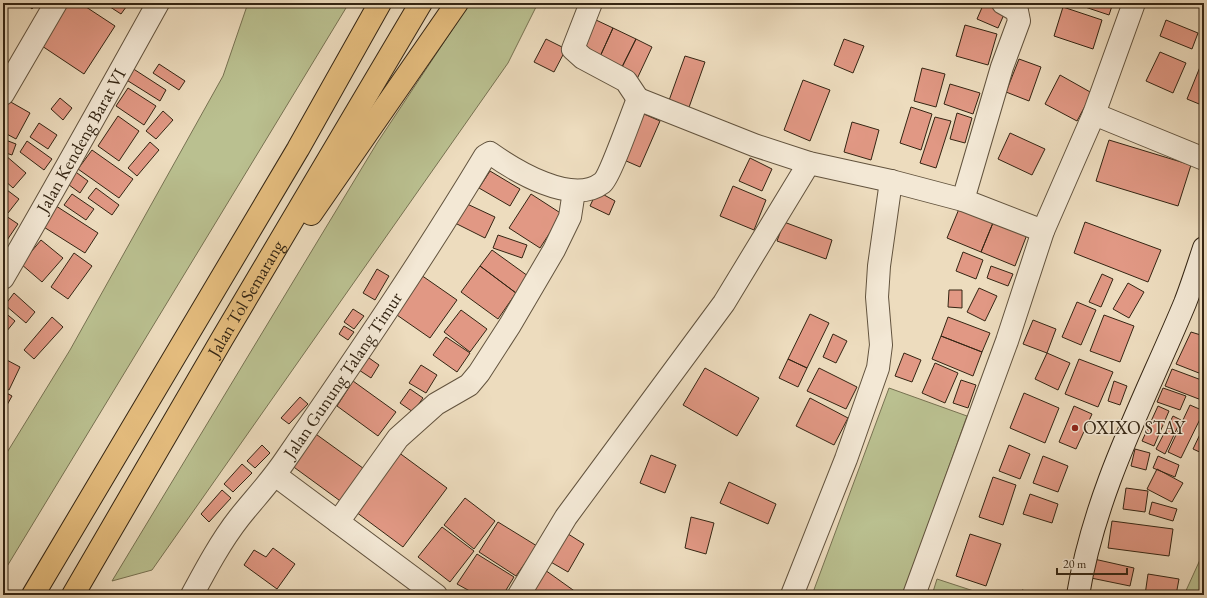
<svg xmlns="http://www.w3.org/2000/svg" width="1207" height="598" viewBox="0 0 1207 598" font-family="'EB Garamond',serif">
<rect width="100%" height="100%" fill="#eddcbe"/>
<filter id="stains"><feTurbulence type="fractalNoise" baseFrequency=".005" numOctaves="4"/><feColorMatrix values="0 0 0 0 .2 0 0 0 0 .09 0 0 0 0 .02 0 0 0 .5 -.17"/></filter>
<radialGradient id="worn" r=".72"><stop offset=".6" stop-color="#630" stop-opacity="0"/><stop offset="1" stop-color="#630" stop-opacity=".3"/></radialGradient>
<!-- green -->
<path fill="#bac090" stroke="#777252" d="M248 3H349L3 573V459L70 350 223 76Z
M470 3H538L508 63 152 570 112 581 377 143Z
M889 388 967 416 903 595H812Z
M1204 551V595H1184Z
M937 579 986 595H932Z"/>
<!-- building -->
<path fill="#e19884" stroke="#342513" d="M25 3H37L32 9Z
M66 3H80L115 26 84 74 39 44Z
M104 3H129L121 14Z
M984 3H990L1006 10 998 28 977 19Z
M1073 3H1113L1109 15Z
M1187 3H1204V6Z
M1063 7 1102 20 1093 49 1054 36Z
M596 20 613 28 598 61 581 52Z
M1166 20 1198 33 1192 49 1160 36Z
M965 25 997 34 988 65 956 56Z
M613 28 636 39 620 71 598 61Z
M546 39 566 49 554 72 534 62Z
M636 39 652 47 637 79 620 71Z
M844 39 864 46 853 73 834 65Z
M1204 43V58L1200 56Z
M1160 52 1186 63 1173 93 1146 81Z
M685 56 705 62 687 113 667 106Z
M1019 59 1041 67 1029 101 1006 92Z
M159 64 185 81 179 90 153 73Z
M1200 67 1204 69V106L1187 99Z
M132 68 166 90 160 101 125 79Z
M922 68 945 74 936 107 914 101Z
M1060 75 1092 93 1077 121 1045 104Z
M803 80 830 90 810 141 784 130Z
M950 84 980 93 973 114 944 104Z
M128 88 156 106 144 125 116 106Z
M60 98 72 108 63 120 51 109Z
M9 101 30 113 16 139 3 132V111Z
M911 107 932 114 921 150 900 143Z
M163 111 173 120 156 139 146 131Z
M637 111 660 121 640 167 617 157Z
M957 113 972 118 965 143 950 139Z
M118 116 139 131 119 161 98 146Z
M935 117 951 121 936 168 920 163Z
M852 122 879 130 871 160 844 152Z
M39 123 57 135 48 149 30 137Z
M1010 133 1045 149 1032 175 998 159Z
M3 139 16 144 12 155 3 152Z
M1109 140 1191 165 1178 206 1096 181Z
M27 141 52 159 44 170 20 152Z
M150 142 159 150 137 176 128 168Z
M92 150 133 179 119 198 78 169Z
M5 155 26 173 13 188 3 179V158Z
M750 158 772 169 762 191 739 181Z
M73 170 88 181 80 193 65 182Z
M490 171 520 189 510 206 479 188Z
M733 186 766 200 754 230 720 216Z
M3 187 19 199 8 213 3 210Z
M96 188 119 205 112 215 88 198Z
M597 191 615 201 609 215 590 206Z
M72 194 94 209 86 220 64 205Z
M531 194 562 214 540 248 509 228Z
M465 203 495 217 485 238 455 223Z
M53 204 98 233 85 253 39 224Z
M961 204 995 218 981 252 947 238Z
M3 214 18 224 3 246Z
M995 218 1028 232 1015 266 981 252Z
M784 222 832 240 826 259 777 241Z
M1085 222 1161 250 1148 282 1074 253Z
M498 235 527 245 522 258 493 248Z
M41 240 63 258 42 282 21 264Z
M492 250 528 276 516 293 480 266Z
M963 252 983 260 976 279 956 271Z
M74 253 92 266 68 299 51 287Z
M480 266 516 293 498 319 461 292Z
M991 266 1013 274 1008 286 987 278Z
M377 269 389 276 375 300 363 293Z
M1102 274 1113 279 1101 307 1089 302Z
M421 275 457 300 430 338 394 313Z
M1128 283 1144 292 1129 318 1113 309Z
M979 288 997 296 985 321 967 312Z
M949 290H962V308L948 307Z
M14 293 35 312 26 323 5 305Z
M1077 302 1096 310 1081 345 1062 337Z
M353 309 364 316 354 329 344 322Z
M461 310 487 329 470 352 444 332Z
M3 311 15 321 6 332 3 329Z
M810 314 829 323 807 368 788 359Z
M1104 315 1134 326 1120 362 1090 351Z
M52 317 63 327 34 359 24 350Z
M948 317 990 333 982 352 941 336Z
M1033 320 1056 329 1047 353 1023 344Z
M344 326 354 332 348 340 339 334Z
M1191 332 1204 336V375L1176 364Z
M833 334 847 341 836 363 823 357Z
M941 336 982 352 973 376 932 359Z
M446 337 470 353 457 372 433 355Z
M362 353 379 365 371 378 353 366Z
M904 353 921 360 912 382 895 376Z
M1047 353 1070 363 1058 390 1035 379Z
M3 358 20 367 9 390 3 387Z
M788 359 807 368 798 387 779 378Z
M1079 359 1113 372 1098 407 1065 394Z
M935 363 958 373 945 403 922 393Z
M421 365 437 375 426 393 409 383Z
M705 368 759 398 737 436 683 405Z
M819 368 857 387 846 409 807 391Z
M1172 369 1204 381V401L1165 386Z
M961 380 976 385 968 408 953 403Z
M353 381 396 412 378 436 337 406Z
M1114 381 1127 386 1120 405 1108 401Z
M1163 388 1186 396 1180 410 1157 402Z
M410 389 423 398 413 412 400 403Z
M3 391 12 396 7 405 3 403Z
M1024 393 1059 408 1045 443 1010 428Z
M300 397 308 404 289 424 281 418Z
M810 398 848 418 834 445 796 426Z
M1190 405 1204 411 1181 458 1168 452Z
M1074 406 1092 414 1076 449 1059 442Z
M1158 406 1169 411 1154 446 1142 441Z
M1173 416 1181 420 1165 454 1156 449Z
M1202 430 1204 431V454L1193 449Z
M313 432 367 471 343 503 291 465Z
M262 445 270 453 255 468 247 461Z
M1009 445 1030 454 1020 479 999 471Z
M1135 449 1150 453 1146 470 1131 466Z
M398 452 447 488 403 547 356 512Z
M651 455 676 465 665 493 640 483Z
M1043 456 1068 466 1058 492 1033 483Z
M1158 456 1179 465 1175 477 1153 468Z
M242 464 252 473 233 492 224 484Z
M1157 469 1183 483 1172 502 1147 489Z
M993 477 1016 485 1003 525 979 517Z
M729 482 776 504 768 524 720 503Z
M1126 488 1148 491 1145 512 1123 509Z
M222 490 231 498 209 522 201 514Z
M1030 494 1058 504 1052 523 1023 514Z
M465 498 495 521 474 549 444 525Z
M1152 502 1177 509 1173 521 1149 514Z
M691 517 714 523 706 554 685 548Z
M1112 521 1173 529 1169 556 1108 548Z
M498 522 537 546 516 576 479 552Z
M442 527 474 551 450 582 418 557Z
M565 532 584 544 568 572 549 561Z
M970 534 1001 544 986 586 956 576Z
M273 548 295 564 277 589 244 565 254 550 266 557Z
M477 554 514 577 503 595H477L457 584Z
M1094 559 1134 568 1130 586 1091 578Z
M545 570 580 595H531Z
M1148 574 1179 579 1176 595H1145Z
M1022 590 1040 595H1021Z"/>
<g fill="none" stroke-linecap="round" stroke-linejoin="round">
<!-- street casing -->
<g stroke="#62533e" stroke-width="24">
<g id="street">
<path d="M591 3 573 49 583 58 626 81 638 99"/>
<path d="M3 94 56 3"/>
<path d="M1094 114 1204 159"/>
<path d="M963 200 1002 67 1019 21 1017 11 1003 3"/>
<path id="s1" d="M3 278C56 187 107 95 158 3"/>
<path d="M275 475 436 595"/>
<path d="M338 522 398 438 436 404 469 385 479 373 510 325 554 250 570 217 574 191"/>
<path id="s2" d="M192 595C206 569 221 541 239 518 255 498 272 480 286 459 355 359 423 259 485 156L490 153C514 170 572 206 602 183 610 177 632 113 638 99L754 145 809 163 891 181 963 200 1043 231"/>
<path d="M519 595 566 517 724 303 809 163"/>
<path d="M792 595 846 459 878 368 881 345 877 297 879 266 891 181"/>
<path d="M914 595 1007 341 1043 231 1094 114 1134 3"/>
</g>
</g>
<!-- secondary casing -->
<g stroke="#342513" stroke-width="24">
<path id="secondary" d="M1078 595C1095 491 1145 399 1185 303 1192 285 1198 266 1204 248"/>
</g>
<!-- highway casing -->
<g stroke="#342513" stroke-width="24">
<g id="highway">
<path d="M311 214 457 3"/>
<path d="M33 595 298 149 380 3"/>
<path id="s3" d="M73 595 222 339 421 3"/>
</g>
</g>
<!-- street -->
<use href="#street" stroke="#f3e8d5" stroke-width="22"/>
<!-- secondary -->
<use href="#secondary" stroke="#f3e8d5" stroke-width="22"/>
<!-- highway -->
<use href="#highway" stroke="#e6be7f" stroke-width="22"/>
</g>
<!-- markers -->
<circle fill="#8f2418" stroke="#f3e8d5" stroke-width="1.5" cx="1075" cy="428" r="4"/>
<g text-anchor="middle" stroke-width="3" stroke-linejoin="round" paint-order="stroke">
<!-- street labels -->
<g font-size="18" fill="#342513" stroke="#f3e8d5">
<text dy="6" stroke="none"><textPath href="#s1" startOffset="158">Jalan Kendeng Barat VI</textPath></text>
<text dy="6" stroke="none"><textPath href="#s3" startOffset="343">Jalan Tol Semarang</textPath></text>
<text dy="6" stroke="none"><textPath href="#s2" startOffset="267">Jalan Gunung Talang Timur</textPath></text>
</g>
<!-- poi labels -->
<g font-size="18" fill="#342513" stroke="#f3e8d5" text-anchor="start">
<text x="1083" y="434">OXIXO STAY</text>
</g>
</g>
<!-- margin -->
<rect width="1207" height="598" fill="none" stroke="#eddcbe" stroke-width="16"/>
<rect x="4" y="4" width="1199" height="590" fill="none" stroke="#342513" stroke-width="2"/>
<rect x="8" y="8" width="1191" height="582" fill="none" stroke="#342513"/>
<!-- scale -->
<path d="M1057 568v6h70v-6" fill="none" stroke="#342513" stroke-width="2"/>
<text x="1063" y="568" font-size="12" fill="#342513" stroke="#f3e8d5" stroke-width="3" paint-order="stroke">20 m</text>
<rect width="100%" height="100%" filter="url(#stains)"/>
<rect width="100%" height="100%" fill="url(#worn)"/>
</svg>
